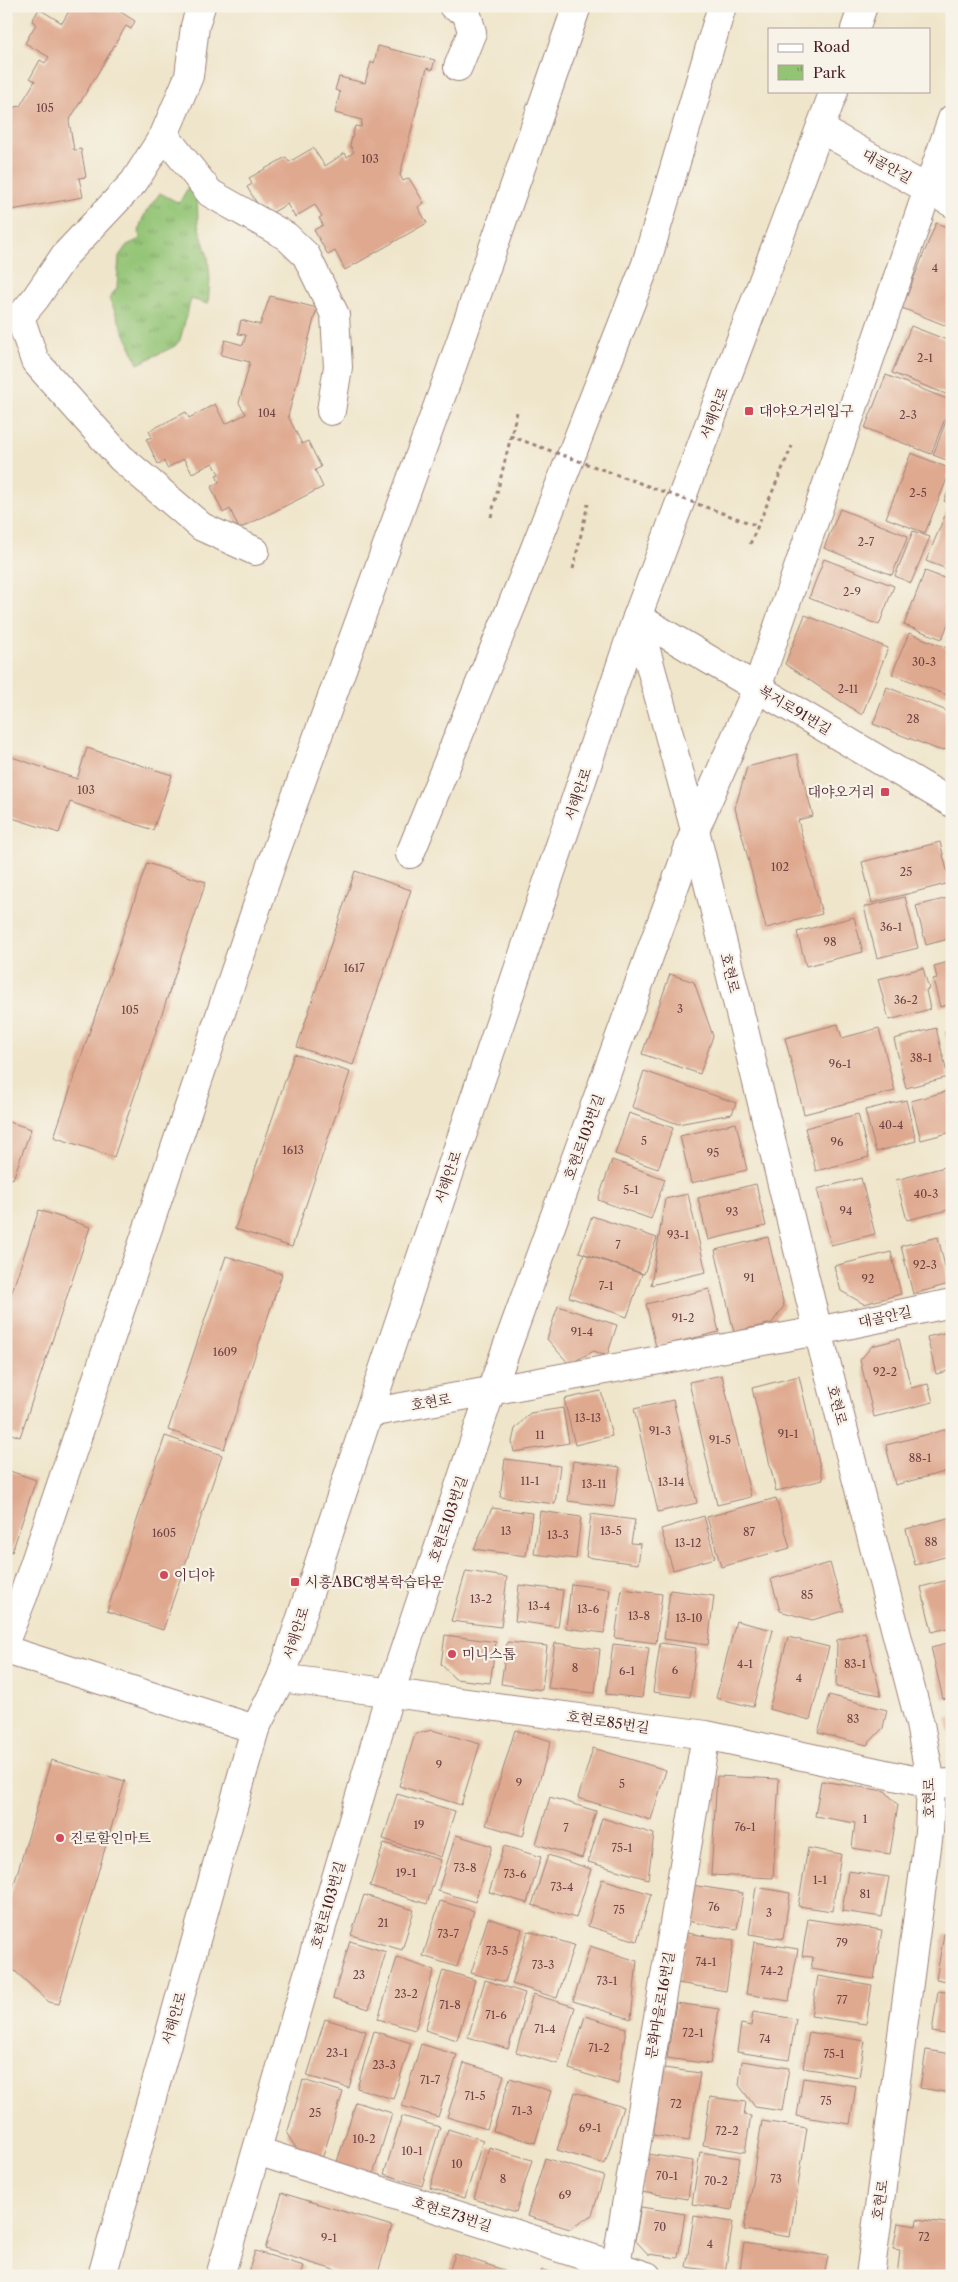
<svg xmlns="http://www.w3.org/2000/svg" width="958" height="2282" viewBox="0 0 958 2282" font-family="'Libre Caslon Text','Noto Serif KR',serif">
<defs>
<pattern id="park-tufts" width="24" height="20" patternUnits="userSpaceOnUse" patternTransform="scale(1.25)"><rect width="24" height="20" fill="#93c474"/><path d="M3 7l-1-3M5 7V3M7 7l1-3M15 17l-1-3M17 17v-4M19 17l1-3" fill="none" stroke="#7a9f5f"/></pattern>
</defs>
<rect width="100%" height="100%" fill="#f7f3e8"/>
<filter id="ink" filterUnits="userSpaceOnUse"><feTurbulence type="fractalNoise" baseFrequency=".02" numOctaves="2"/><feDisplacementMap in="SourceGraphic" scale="10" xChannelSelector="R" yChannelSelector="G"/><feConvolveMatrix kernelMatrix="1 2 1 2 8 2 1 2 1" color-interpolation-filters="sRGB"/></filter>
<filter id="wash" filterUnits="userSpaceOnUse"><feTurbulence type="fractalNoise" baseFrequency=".0096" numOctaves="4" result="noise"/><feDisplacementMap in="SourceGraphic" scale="20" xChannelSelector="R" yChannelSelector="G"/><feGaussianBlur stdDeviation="1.12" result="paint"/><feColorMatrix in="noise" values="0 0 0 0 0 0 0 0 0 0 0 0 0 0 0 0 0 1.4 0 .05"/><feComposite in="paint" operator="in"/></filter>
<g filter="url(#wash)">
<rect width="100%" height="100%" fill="#efe5ca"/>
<!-- park -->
<path fill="url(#park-tufts)" stroke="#6e7250" d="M189 186 197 190 198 225 208 257 210 280 208 304 191 299 180 340 175 346 138 364 109 298 117 288 119 256 127 245 140 239C136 221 150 207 160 193L179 203Z"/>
<g id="blocks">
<!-- building -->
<path fill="#dfa98f" d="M72 6H111L135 21 131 29 126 26 69 121 74 150 81 149 86 177 79 178 83 197 6 211V109L20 106 35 81 30 78 40 60 45 63 49 57 25 43 36 24 32 21 39 9 62 23Z
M378 46 435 60 432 70 427 68 400 175 403 181 409 178 424 203 418 207 427 223 345 270 335 251 328 255 314 230 323 225 319 218 322 216 315 205 295 217 287 204 270 214 266 207 261 210 247 187 252 184 249 178 286 157 289 162 313 148 325 166 345 153 347 157 354 152 350 145 355 126 361 127 362 120 335 113 340 92 335 90 339 77 365 83 371 62 374 64Z
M936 223 952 229V328L902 308Z
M270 296 317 308 288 416 302 444 308 441 321 467 315 470 323 487 239 529 230 509 223 513 211 487 219 482 216 475 219 474 213 463 192 473 184 459 167 468 164 461 158 464 146 439 152 437 149 431 186 412 189 418 215 404 225 424 246 414 239 403 250 362 221 355 225 340 243 345 246 335 238 334 241 320 260 325Z
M911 326 952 342V379L946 394 892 373Z
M886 375 952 401 931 454 865 428Z
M952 406V462L933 455Z
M911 453 951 469 925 533 886 518Z
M952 482V505L944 501Z
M948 508 952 509V571L926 561Z
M840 509 908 536 892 575 824 548Z
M913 531 930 537 911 583 895 576Z
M824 559 894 586 879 625 809 598Z
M925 571 952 581V614L942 639 904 625Z
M805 615 888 648 862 715 785 664Z
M909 633 952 650V697L892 674Z
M887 687 952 713V749L939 750 873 724Z
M87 748 172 775 153 830 70 802 59 833 6 816V755L77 779Z
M797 754 813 816 798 820 822 914 766 928 735 808 747 767Z
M940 842 950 883 872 903 862 862Z
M147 863 206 882 114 1157 54 1137Z
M355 871 411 890 353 1065 297 1047Z
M905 897 918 948 877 958 864 907Z
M952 897V938L926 945 916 906Z
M854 917 863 952 806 966 797 932Z
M952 961V1004L940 1007 933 979 937 978 934 966Z
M923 968 929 989 926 990 930 1009 889 1020 878 979Z
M670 974 694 982 713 1036 700 1074 642 1054Z
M838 1024 842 1038 879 1028 895 1091 804 1114 785 1038Z
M936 1028 948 1077 906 1088 894 1039Z
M952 1031V1058H951L945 1032Z
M294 1054 350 1072 292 1247 235 1229Z
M644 1071 736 1103 732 1114 678 1124 632 1107Z
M952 1090V1132L921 1140 911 1101Z
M906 1100 916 1141 876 1152 865 1110Z
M629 1113 673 1128 658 1169 615 1154Z
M858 1114 869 1157 816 1171 805 1128Z
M6 1121 31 1129 13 1179 6 1176Z
M736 1123 747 1170 691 1183 680 1136Z
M612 1160 665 1179 651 1219 598 1200Z
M952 1165V1209L907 1220 896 1180Z
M861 1178 875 1234 831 1245 817 1189Z
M756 1184 766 1226 708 1240 698 1198Z
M688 1194 706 1272 651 1285 665 1199Z
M39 1210 90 1227 20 1437 6 1432V1310Z
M592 1216 657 1238 644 1274 579 1252Z
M768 1237 784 1306 772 1323 734 1332 715 1250Z
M938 1237 949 1284 913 1294 901 1246Z
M952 1238V1256H951L947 1240Z
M891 1252 901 1294 864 1304 841 1291 834 1266Z
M584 1254 642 1274 627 1317 569 1297Z
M226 1256 282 1274 224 1449 168 1430Z
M709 1289 719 1332 656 1347 646 1304Z
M558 1306 617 1325 607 1356 594 1351 569 1364 547 1339Z
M952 1331V1370L936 1374 927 1337Z
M899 1339 911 1388 928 1384 933 1402 874 1417 860 1360 872 1346Z
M722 1375 751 1497 717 1505 689 1382Z
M799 1376 823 1480 776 1491 752 1388Z
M601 1391 612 1436 575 1445 564 1399Z
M673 1400 697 1503 658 1512 634 1409Z
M563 1408 569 1443 514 1452 512 1442 515 1429 530 1413Z
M952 1428V1470L895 1485 886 1445Z
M165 1436 222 1455 163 1630 107 1611Z
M505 1459 560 1466 555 1504 500 1497Z
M573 1461 620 1467 614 1507 568 1501Z
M7 1470 36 1480 12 1552 6 1550Z
M776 1498 790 1548 721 1567 707 1517Z
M492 1508 532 1513 526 1556 474 1549Z
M540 1511 581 1517 576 1559 534 1554Z
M591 1514 635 1520 631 1543 641 1544 638 1564 586 1557Z
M704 1516 715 1558 673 1570 661 1529Z
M952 1517V1555L915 1565 906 1529Z
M830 1563 844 1611 812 1620 780 1611 771 1579Z
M466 1571 507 1577 501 1627 451 1621Z
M952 1579V1627L932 1632 921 1587Z
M571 1584 610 1589 604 1633 566 1628Z
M519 1585 563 1590 558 1627 515 1621Z
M622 1589 662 1594 656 1643 615 1638Z
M670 1590 714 1596 708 1645 664 1639Z
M736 1621 773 1630 753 1707 716 1698Z
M865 1632 881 1695 836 1687 837 1640Z
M445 1635 496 1642 490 1683 455 1679 441 1664Z
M788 1637 829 1647 810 1720 769 1709Z
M507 1642 547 1646 542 1690 501 1684Z
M952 1642V1697L943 1699 931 1647Z
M555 1643 600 1649 595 1693 548 1688Z
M660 1643 696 1648 690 1697 653 1692Z
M613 1644 649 1648 642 1698 606 1694Z
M829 1695 887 1710 883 1728 867 1745 818 1733Z
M952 1717V1737H951L946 1719Z
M432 1730 480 1744 461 1805 399 1786 415 1734Z
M515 1730 551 1741 523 1836 486 1825Z
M593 1748 666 1770 651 1820 578 1798Z
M51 1760 125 1781 59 2004 49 2002 6 1963V1911Z
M717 1776 779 1779 773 1878 711 1875Z
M821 1781 885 1791 898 1805 890 1854 852 1848 855 1823 815 1816Z
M397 1794 455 1811 441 1857 383 1839Z
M550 1797 596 1811 582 1858 536 1844Z
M602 1818 654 1834 648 1879 588 1862Z
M456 1835 492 1846 475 1902 438 1891Z
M384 1843 441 1860 427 1904 370 1886Z
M504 1846 541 1857 527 1903 489 1892Z
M808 1848 841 1854 832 1911 798 1906Z
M548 1855 591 1869 576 1918 532 1905Z
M848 1871 889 1877 882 1917 842 1911Z
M602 1879 651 1894 637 1941 588 1926Z
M691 1885 743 1893 737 1929 685 1921Z
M756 1887 790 1893 783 1939 749 1934Z
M364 1895 414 1910 402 1950 351 1935Z
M951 1900H952V1914H948Z
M440 1901 474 1911 457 1967 423 1956Z
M488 1918 522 1929 505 1982 471 1973Z
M808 1919 882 1930 874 1979 811 1969 813 1957 802 1956Z
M528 1931 574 1945 557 1998 512 1984Z
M686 1933 734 1940 726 1991 678 1983Z
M944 1934 952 1935V1982L936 1979Z
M350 1941 386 1952 369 2009 333 1998Z
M754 1942 798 1949 789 2001 746 1994Z
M590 1946 637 1961 631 2019 573 2001Z
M397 1958 434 1970 415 2030 378 2019Z
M443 1970 475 1980 457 2040 425 2030Z
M818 1976 872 1985 866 2024 811 2016Z
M485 1980 525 1993 508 2049 468 2037Z
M938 1991 952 1993V2035L932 2032Z
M533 1994 575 2007 558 2064 516 2052Z
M676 2003 719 2009 710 2064 667 2058Z
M753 2012 796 2019 789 2060 737 2052 741 2024 751 2026Z
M585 2016 626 2028 618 2084 569 2069Z
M325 2019 366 2031 349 2088 307 2076Z
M374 2031 411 2043 393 2099 357 2088Z
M809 2032 865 2041 859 2077 803 2068Z
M421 2044 457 2055 438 2117 402 2106Z
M926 2050 952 2054V2093L920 2088Z
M742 2061 789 2068 782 2111 755 2107 739 2085Z
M464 2063 504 2075 487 2129 447 2117Z
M664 2068 700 2073 689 2141 653 2135Z
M510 2078 551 2091 535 2143 493 2131Z
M803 2078 856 2086 850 2124 797 2116Z
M303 2080 343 2092 322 2159 298 2151 287 2134Z
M575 2092 623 2107 605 2164 557 2150Z
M710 2097 746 2102 744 2115 751 2116 745 2152 703 2145Z
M356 2102 392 2113 373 2175 336 2165Z
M402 2116 440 2127 422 2186 384 2174Z
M762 2121 807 2128 790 2237 744 2230Z
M448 2129 483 2140 465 2198 430 2188Z
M489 2147 532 2160 516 2212 474 2199Z
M700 2152 740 2158 732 2210 692 2204Z
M647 2154 693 2161 688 2199 641 2192Z
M545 2158 604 2176 592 2215 570 2229 527 2216Z
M282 2193 392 2226 377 2276H354L265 2249Z
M641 2207 685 2214 678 2258 648 2254 635 2240Z
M694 2216 733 2222 725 2273 686 2267Z
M917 2219 952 2224V2276H897L900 2250 893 2249 898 2223 916 2226Z
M744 2243 828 2256 824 2276H739Z
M255 2251 304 2266 301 2276H247Z
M455 2254 504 2270 502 2276H448Z
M542 2270 560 2275V2276H540Z"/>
</g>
</g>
<g filter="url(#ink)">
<use href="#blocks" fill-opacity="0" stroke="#9c827a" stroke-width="1"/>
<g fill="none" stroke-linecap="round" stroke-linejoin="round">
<!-- minor casing -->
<g stroke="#9c827a" stroke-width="30">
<path id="minor" d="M453 6 466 11 472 32 458 67
M821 129 952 203
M164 135 210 193 286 236 306 255 335 315 338 367 331 411
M6 317H20L35 299 65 255 134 182 164 135 189 76 195 26 201 6
M20 317 35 361 121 458 202 527 255 551
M637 617 952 803
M410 854 528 566 646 264 722 6
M369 1413 818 1331 952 1303
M6 1639 24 1594 272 862 450 372 577 6
M6 1650 255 1729
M281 1678 706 1735 931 1784 952 1783
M257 2151 647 2276
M220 2276 390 1693 491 1391 695 830 757 688 952 119
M614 2276 706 1735"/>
</g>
<!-- major casing -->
<g stroke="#9c827a" stroke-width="30">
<path id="major" d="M855 29 863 6
M637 617 695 830 818 1331 920 1724 931 1784 929 1832 870 2276
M102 2276 255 1729 281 1678 386 1361 637 617 834 91"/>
</g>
<!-- path -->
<path stroke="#9c827a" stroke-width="3" stroke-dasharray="4 4" stroke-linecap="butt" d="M491 517 517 412
M750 544 792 446
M573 569 588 504"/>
<!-- minor -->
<use href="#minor" stroke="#fff" stroke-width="28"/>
<!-- major -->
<use href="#major" stroke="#fff" stroke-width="28"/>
<!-- path-bridge -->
<path stroke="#9c827a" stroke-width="3" stroke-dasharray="4 4" stroke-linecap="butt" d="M510 436 758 526"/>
</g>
</g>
<!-- markers -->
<g fill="#d1495b" stroke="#f7f3e8" stroke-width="2">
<rect x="744" y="406" width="10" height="10" rx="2.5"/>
<rect x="880" y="787" width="10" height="10" rx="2.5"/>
<circle cx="164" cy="1575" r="5"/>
<rect x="290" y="1577" width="10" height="10" rx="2.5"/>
<circle cx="452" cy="1654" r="5"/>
<circle cx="60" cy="1838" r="5"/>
</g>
<g text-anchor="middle" stroke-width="4.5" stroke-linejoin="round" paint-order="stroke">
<!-- number labels -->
<g font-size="11" fill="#6f4244">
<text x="45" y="112">105</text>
<text x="370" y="163">103</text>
<text x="935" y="272">4</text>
<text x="925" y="362">2-1</text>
<text x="267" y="417">104</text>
<text x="908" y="419">2-3</text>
<text x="918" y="497">2-5</text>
<text x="866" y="546">2-7</text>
<text x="852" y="596">2-9</text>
<text x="924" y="666">30-3</text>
<text x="848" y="693">2-11</text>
<text x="913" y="723">28</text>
<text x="86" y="794">103</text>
<text x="780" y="871">102</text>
<text x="906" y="876">25</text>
<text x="891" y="931">36-1</text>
<text x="830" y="946">98</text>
<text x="354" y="972">1617</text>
<text x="906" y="1004">36-2</text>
<text x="680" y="1013">3</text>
<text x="130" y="1014">105</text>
<text x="921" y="1062">38-1</text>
<text x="840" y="1068">96-1</text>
<text x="891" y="1129">40-4</text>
<text x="644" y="1145">5</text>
<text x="837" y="1146">96</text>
<text x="293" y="1154">1613</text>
<text x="713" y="1157">95</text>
<text x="631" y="1194">5-1</text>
<text x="926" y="1198">40-3</text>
<text x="846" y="1215">94</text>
<text x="732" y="1216">93</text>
<text x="678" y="1239">93-1</text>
<text x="618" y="1249">7</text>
<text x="925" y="1269">92-3</text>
<text x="749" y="1282">91</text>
<text x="868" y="1283">92</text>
<text x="606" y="1290">7-1</text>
<text x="683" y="1322">91-2</text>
<text x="582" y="1336">91-4</text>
<text x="225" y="1356">1609</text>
<text x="885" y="1376">92-2</text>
<text x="588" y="1422">13-13</text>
<text x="660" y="1435">91-3</text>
<text x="788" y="1438">91-1</text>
<text x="540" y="1439">11</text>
<text x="720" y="1444">91-5</text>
<text x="920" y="1462">88-1</text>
<text x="530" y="1485">11-1</text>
<text x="671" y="1486">13-14</text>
<text x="594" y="1488">13-11</text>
<text x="506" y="1535">13</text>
<text x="611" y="1535">13-5</text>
<text x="749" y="1536">87</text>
<text x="164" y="1537">1605</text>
<text x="558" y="1539">13-3</text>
<text x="931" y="1546">88</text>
<text x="688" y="1547">13-12</text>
<text x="807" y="1599">85</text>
<text x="481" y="1603">13-2</text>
<text x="539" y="1610">13-4</text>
<text x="588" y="1613">13-6</text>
<text x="639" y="1620">13-8</text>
<text x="689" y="1622">13-10</text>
<text x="745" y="1668">4-1</text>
<text x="855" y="1668">83-1</text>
<text x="575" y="1672">8</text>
<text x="675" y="1674">6</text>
<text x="627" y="1675">6-1</text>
<text x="799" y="1682">4</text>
<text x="853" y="1723">83</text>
<text x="439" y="1769">9</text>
<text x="519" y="1787">9</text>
<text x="622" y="1788">5</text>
<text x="865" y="1823">1</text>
<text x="419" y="1829">19</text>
<text x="745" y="1831">76-1</text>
<text x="566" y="1832">7</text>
<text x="622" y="1852">75-1</text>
<text x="465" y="1872">73-8</text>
<text x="406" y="1877">19-1</text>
<text x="515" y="1878">73-6</text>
<text x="820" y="1884">1-1</text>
<text x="562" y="1891">73-4</text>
<text x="865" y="1898">81</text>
<text x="714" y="1911">76</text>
<text x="619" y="1914">75</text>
<text x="769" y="1917">3</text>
<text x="383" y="1927">21</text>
<text x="448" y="1938">73-7</text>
<text x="842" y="1947">79</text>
<text x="497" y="1955">73-5</text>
<text x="706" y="1966">74-1</text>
<text x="543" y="1969">73-3</text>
<text x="772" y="1975">74-2</text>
<text x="359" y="1979">23</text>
<text x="607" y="1985">73-1</text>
<text x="406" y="1998">23-2</text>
<text x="842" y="2004">77</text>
<text x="450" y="2009">71-8</text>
<text x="496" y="2019">71-6</text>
<text x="545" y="2033">71-4</text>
<text x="693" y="2037">72-1</text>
<text x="765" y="2043">74</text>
<text x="599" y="2052">71-2</text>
<text x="337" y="2057">23-1</text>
<text x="834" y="2058">75-1</text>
<text x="384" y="2069">23-3</text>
<text x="430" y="2084">71-7</text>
<text x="475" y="2100">71-5</text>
<text x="826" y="2105">75</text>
<text x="676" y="2108">72</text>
<text x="522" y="2115">71-3</text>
<text x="315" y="2117">25</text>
<text x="590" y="2132">69-1</text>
<text x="727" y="2135">72-2</text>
<text x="364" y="2143">10-2</text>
<text x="412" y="2155">10-1</text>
<text x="457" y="2168">10</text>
<text x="667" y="2180">70-1</text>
<text x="503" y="2183">8</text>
<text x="776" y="2183">73</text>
<text x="716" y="2185">70-2</text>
<text x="565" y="2199">69</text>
<text x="660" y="2231">70</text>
<text x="924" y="2241">72</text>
<text x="329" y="2242">9-1</text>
<text x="710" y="2248">4</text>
</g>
<!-- street labels -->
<g font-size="14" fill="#4a1f2b" stroke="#f7f3e8">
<text transform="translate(887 166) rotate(29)" y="5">대골안길</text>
<text transform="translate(714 413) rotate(-69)" y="5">서해안로</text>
<text transform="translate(795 710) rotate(31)" y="5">복지로91번길</text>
<text transform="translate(578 794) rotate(-71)" y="5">서해안로</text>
<text transform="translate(730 973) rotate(76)" y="5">호현로</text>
<text transform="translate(584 1137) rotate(-70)" y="5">호현로103번길</text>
<text transform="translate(448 1177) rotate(-71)" y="5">서해안로</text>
<text transform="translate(885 1317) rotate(-12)" y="5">대골안길</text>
<text transform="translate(431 1402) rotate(-10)" y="5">호현로</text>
<text transform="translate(837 1405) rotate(75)" y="5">호현로</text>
<text transform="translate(448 1519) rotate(-71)" y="5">호현로103번길</text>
<text transform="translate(296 1633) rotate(-72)" y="5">서해안로</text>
<text transform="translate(608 1722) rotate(8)" y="5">호현로85번길</text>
<text transform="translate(929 1798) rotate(-91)" y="5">호현로</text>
<text transform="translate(328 1905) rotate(-74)" y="5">호현로103번길</text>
<text transform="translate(660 2005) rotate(-80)" y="5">문화마을로16번길</text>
<text transform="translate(174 2018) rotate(-74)" y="5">서해안로</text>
<text transform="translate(880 2200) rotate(-82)" y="5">호현로</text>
<text transform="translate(452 2214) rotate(18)" y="5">호현로73번길</text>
</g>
<!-- poi labels -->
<g font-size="14" fill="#4a1f2b" stroke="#f7f3e8" text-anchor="start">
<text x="759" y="416">대야오거리입구</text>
<text x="875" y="797" text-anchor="end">대야오거리</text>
<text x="174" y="1580">이디야</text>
<text x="305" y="1587">시흥ABC행복학습타운</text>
<text x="462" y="1659">미니스톱</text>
<text x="70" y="1843">진로할인마트</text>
</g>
</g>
<!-- margin -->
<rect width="958" height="2282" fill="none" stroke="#f7f3e8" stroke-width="25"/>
<!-- legend -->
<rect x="768" y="28" width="162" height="65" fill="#f7f3e8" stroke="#b29e9c"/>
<rect x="778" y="44" width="25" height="8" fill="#ffffff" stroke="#b29e9c"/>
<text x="813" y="52" font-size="15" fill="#4a1f2b">Road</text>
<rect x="778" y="65" width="25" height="15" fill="url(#park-tufts)" stroke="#b29e9c"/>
<text x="813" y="78" font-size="15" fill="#4a1f2b">Park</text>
</svg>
